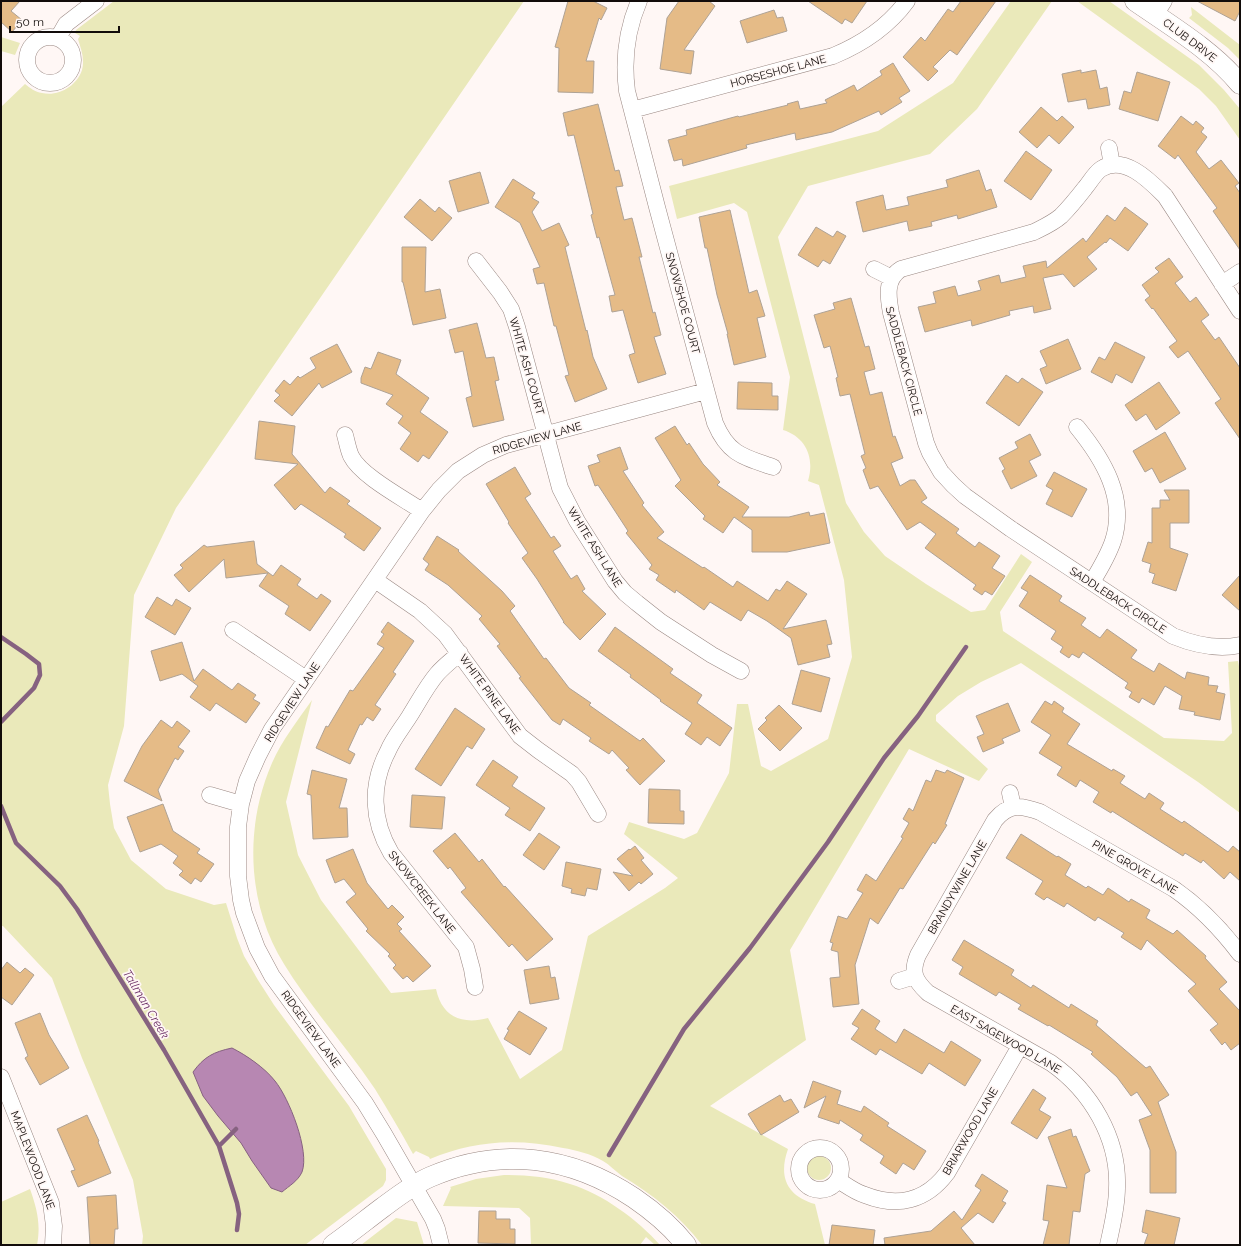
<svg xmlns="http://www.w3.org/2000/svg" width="1241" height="1246" viewBox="0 0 1241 1246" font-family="Raleway,sans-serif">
<rect width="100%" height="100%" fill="#fff7f5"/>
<!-- green -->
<path fill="#eae9ba" d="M114 1H524L176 508 134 595 124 726 108 785 110 804 114 828 131 860 166 889 214 905 226 903 237 938 244 956 258 980 274 1005 349 1106 386 1169V1180L383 1186 305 1245H142L143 1236 133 1180 82 1058 52 978 3 926H1V107L25 84C30 88 35 92 42 93 58 97 77 86 82 70 85 59 81 49 78 39L80 36 75 33 76 30Z
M1011 1H1052L977 109 930 154 808 186 778 237 846 503 864 532 885 556 926 584 971 612 985 610 1021 554 1032 562 1000 612 1003 631 1164 738 1224 741 1232 733 1228 662 1238 661 1240 671V813L1198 782 1021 663 981 682 958 696 936 715V721L988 769 979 781 909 749 790 950 806 1040 710 1106 788 1149C778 1177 787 1196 815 1204L825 1245H702C681 1217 652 1194 622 1176 615 1171 610 1165 603 1161 591 1154 576 1150 563 1148 516 1138 474 1141 430 1159L429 1157 416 1151 413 1154C401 1132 388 1110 375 1089 346 1046 311 1008 284 964 247 905 244 827 272 763 282 740 298 720 312 700L286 802 298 855 321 900 391 993 436 989C442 1017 462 1025 488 1018L520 1079 562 1050 588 936 665 888 678 878 624 834 629 822 684 839 697 833 729 773 737 704H748L761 766 771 771 828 739 852 657 844 580 819 485 808 481C815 458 806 437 783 430L790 377 747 212 734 203 677 219 669 186 878 131 953 83Z
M1077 1H1109L1199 65 1224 90 1240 109V140L1216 106 1199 89Z
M1191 7 1240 45V60L1228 48 1189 18 1192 15Z
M1 37 20 43 15 55 1 51Z
M807 1168a12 12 0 1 1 24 0a12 12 0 1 1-24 0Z
M504 1175C527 1175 549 1177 570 1184 603 1194 638 1220 660 1245H655L646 1237 640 1245H531L530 1218 519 1208 443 1206 451 1188 450 1187 476 1179Z
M30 1189C37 1209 41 1224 37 1245H1V1202Z
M396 1218 417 1222 424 1245H361Z"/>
<!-- water -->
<path fill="#b787b2" stroke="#866280" d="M232 1048C246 1055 265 1068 275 1081 289 1098 310 1151 302 1172 298 1181 289 1186 282 1192L271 1188 252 1161 241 1143 218 1116 203 1096 193 1072C204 1057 213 1052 232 1048Z"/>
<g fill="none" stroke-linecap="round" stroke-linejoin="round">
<!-- stream -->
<path stroke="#866280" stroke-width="4.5" d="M1 637 26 654 39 664 40 675 34 688 1 722
M1 806 16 843 60 886 77 909 164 1050 219 1146 237 1203 239 1214 237 1230
M219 1146 236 1129
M609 1155 684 1029 750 948 828 842 884 758 918 716 966 647"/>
</g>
<!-- building -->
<path fill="#e5bb87" stroke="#aea295" d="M1 1H20L11 11 22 20 12 32 1 22Z
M568 1H593L607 8 601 20 599 18 586 61H594L593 93 558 92 559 48 555 47Z
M679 1H709L715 6 684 50 694 51 691 74 660 69 667 18Z
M808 1H867L852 23 845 19 842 24Z
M961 1H996L957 55 950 50 933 67 938 71 928 81 903 57 921 37 925 41 948 9 953 12Z
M1197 1H1240V11L1235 21Z
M774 10 777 18 783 17 787 31 747 43 740 21Z
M893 63 910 91 899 98 902 102 881 115 879 111 832 132 796 140 795 133 746 145 747 148 683 166 682 159 674 161 668 140 687 135 686 130 738 116 739 117 788 105 787 104 798 101 800 109 827 103 825 100 854 85 857 91 882 75 880 71Z
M1081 70V73L1096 70 1100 89 1107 87 1110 105 1088 109 1086 99 1068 102 1062 74Z
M1137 72 1170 82 1158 121 1119 109 1124 91 1131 93Z
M598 104 615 171 619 170 623 186 616 187 624 220 632 218 642 257H639L653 313 655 312 661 335 654 337 666 374 638 383 629 355 635 353 623 310 612 312 609 296 615 295 599 237 597 238 591 215 593 214 574 135 568 136 563 113Z
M1041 107 1057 121 1062 116 1074 127 1059 144 1049 135 1037 148 1019 132Z
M1181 116 1193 125 1196 121 1204 128 1201 132 1207 137 1196 152 1209 169 1221 160 1239 183 1235 186 1240 193V250L1213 211 1217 208 1178 155 1175 159 1158 146Z
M1026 151 1052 170 1031 200 1004 181Z
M979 170 986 191 991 189 997 207 958 219 957 215 931 222 932 226 909 231 907 221 863 232 856 202 883 195 886 210 909 205 907 197 948 187 946 180Z
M480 172 489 203 458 212 449 181Z
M513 179 535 193 532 198 539 202 532 212 542 231 559 223 569 245 565 247 586 331 587 330 593 357 607 389 575 402 565 376 569 375 556 326H554L544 283 537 284 533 269 540 267 520 223 495 207Z
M420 199 435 212 439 207 452 218 432 241 404 217Z
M1125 207 1148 224 1128 251 1110 238 1106 243 1105 242 1087 257 1097 269 1074 287 1063 274 1043 278 1051 309 1034 313 1033 306 1009 311 1010 315 972 326 971 320 925 332 918 307 936 303 933 292 955 286 958 296 981 290 978 281 999 275 1001 283 1026 277 1023 266 1046 261 1047 268 1083 238 1086 242 1107 215 1115 221Z
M730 210 749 293 757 290 765 316 757 318 766 357 734 365 727 334H728L717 295 707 248H705L699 217Z
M816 227 833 237 837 231 846 236 830 264 823 260 818 267 798 255Z
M402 247H426L425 292 440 289 446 318 413 325 403 282H402Z
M1169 258 1183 277 1175 283 1190 302 1196 297 1209 315 1201 321 1215 340 1219 337 1240 368V439L1215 403 1221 399 1188 351 1178 358 1169 347 1177 341 1153 308 1152 309 1145 300 1150 296 1142 285 1159 272 1155 268Z
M851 298 865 347 869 346 875 369 864 372 870 395 882 392 893 437 895 436 903 458 891 463 900 486 910 480H915L927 498 921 502 959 529 956 533 975 547 979 542 1000 556 992 568 1005 576 992 595 985 591 982 595 973 589 976 585 925 548 936 534 920 522 907 530 878 486 870 489 863 470 866 468 861 456 865 454 850 394 840 396 836 378 838 377 830 346 824 348 814 315 835 309 833 303Z
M477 323 486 358 494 357 499 380 495 381 504 420 473 427 466 398 472 396 463 351 455 353 449 330Z
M1068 339 1081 369 1046 384 1040 369 1047 366 1040 351Z
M1115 342 1145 357 1132 383 1116 374 1112 383 1091 372 1099 357 1105 360Z
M337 344 352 372 322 388 319 383 292 416 274 401 280 395 275 391 284 380 290 385 298 376 300 378 316 368 310 358Z
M378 352 401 360 396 374 429 398 420 412 448 432 429 459 423 455 418 462 400 449 411 433 398 423 403 416 386 404 393 395 361 383V378L365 367 371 369Z
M1006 375 1018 383 1022 378 1043 392 1019 426 986 403Z
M738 382 772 383V396H778V410L737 409Z
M1159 382 1180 413 1156 430 1146 414 1136 421 1125 405Z
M259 421 295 426 292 454 325 493 330 487 350 501 347 504 381 528 364 551 344 537 346 534 301 504 295 510 274 485 298 464 255 459Z
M675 426 687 445 689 443 703 464 720 482 717 485 749 507 742 517H789L809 512 810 516 824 513 830 543 787 552H752V530L734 517 723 533 703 519 705 516 675 486 681 480 655 438Z
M1165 432 1186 469 1160 483 1152 468 1145 472 1133 451Z
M1030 434 1041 455 1029 461 1037 476 1011 489 1002 471 1005 469 999 458 1018 448 1015 442Z
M620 447 628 469 623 471 644 503 642 505 664 532 657 538 703 568 704 567 733 587 737 581 768 601 776 589 780 591 787 581 807 594 783 629 826 620 832 644 827 645 830 657 798 665 791 638 767 621 748 610 741 621 710 602 704 610 676 590 675 593 656 580 659 575 649 569 652 565 626 533 628 531 598 485 595 486 588 466 600 462 597 455Z
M515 467 531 494 525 498 551 538 554 536 561 546 553 551 571 579 577 575 585 589 582 591 606 614 580 640 563 622H564L537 579 522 558 528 553 508 523 509 522 486 484Z
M1054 472 1087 489 1072 517 1046 504 1053 490 1046 486Z
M1164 490H1189V523H1170V548L1188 554 1176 591 1152 583 1155 574 1149 572 1151 564 1142 561 1148 542 1152 543V508H1160V500H1170Z
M437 536 459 550 458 551 502 591 515 606 510 611 544 659 546 658 569 688 591 703 589 705 640 741 643 738 665 761 640 785 626 770 629 768 612 750 609 754 589 741 591 738 563 719 560 725 552 720 519 678 521 677 497 646 500 644 479 619 482 616 448 585 425 570 429 564 423 559Z
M254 541 257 564 273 576 281 565 301 579 297 585 317 599 321 594 331 601 310 631 285 614 289 606 259 586 268 573 226 578 224 559 189 592 174 575 183 568 180 565 204 545 207 547Z
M1030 575 1062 596 1059 601 1086 618 1081 625 1100 638 1107 629 1137 650 1131 658 1154 672 1159 663 1185 679 1187 672 1209 677 1208 685 1218 686 1216 692 1225 694 1220 720 1194 715 1195 712 1179 709 1182 696 1165 686 1154 705 1142 698 1139 703 1129 697 1132 692 1125 688 1128 683 1083 652 1079 658 1072 654 1069 658 1060 652 1063 647 1051 639 1056 631 1019 606 1028 592 1021 588Z
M1240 575V611L1222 595Z
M157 597 172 606 176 599 191 608 175 635 145 617Z
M388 622 414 641 393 672 396 674 375 705 381 709 373 721 367 717 362 725 360 724 348 750 355 754 350 764 316 748 326 726 328 727 350 690 353 691 384 648 377 644 384 634 381 632Z
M615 627 673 669 670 673 702 695 697 703 732 728 720 746 707 737 701 745 685 734 692 723 660 701 661 700 630 677 631 675 598 651Z
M182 642 194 681 203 669 232 690 238 683 256 695 253 699 260 703 246 723 216 703 210 711 190 697 198 686 182 674 160 681 151 651Z
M801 670 830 678 821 712 792 704Z
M1045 701 1052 705 1054 701 1064 708 1062 712 1080 724 1067 744 1112 771 1113 769 1125 776 1120 783 1145 799 1149 793 1164 803 1160 809 1182 823 1184 821 1228 852 1233 846 1240 852V881L1230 872 1224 879 1203 860 1201 863 1185 853 1183 856 1112 811 1111 813 1093 802 1099 792 1080 780 1076 787 1057 775 1062 767 1039 753 1051 735 1031 722Z
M1008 703 1020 731 1002 739 1004 743 983 752 977 737 984 734 976 716Z
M779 705 802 728 780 751 758 729 767 720 765 718Z
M455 708 485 729 472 749 467 746 441 786 415 769Z
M161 720 172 728 177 721 190 731 178 747 184 751 178 760 175 758 158 790 162 801 124 781 142 746Z
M493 760 518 777 512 786 545 808 530 831 505 815 510 808 476 785Z
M312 770 347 779 339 808H347L348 837 313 839 311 795 307 794Z
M936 770 945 773 947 770 964 778 945 824 947 825 935 844 933 842 903 889 900 888 878 924 870 918 855 965 859 1004 833 1007 830 978 840 977 838 952 831 950 833 943 830 942 838 916 847 919 863 893 857 890 866 874 876 881 903 838 901 837 909 823 903 819 909 808 913 811 926 780 931 782Z
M649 789 680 790V811H684V824L648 823Z
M412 795 445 797 442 829 410 827Z
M163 804 173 831 200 849 197 853 214 864 201 882 195 878 191 884 179 875 183 871 173 863 178 856 161 844 140 852 127 817Z
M455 833 479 862 482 859 504 887 505 886 553 939 527 961 512 944 509 947 461 892 466 888 450 867 448 869 433 851Z
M539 833 560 847 544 870 523 855Z
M1021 834 1057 857 1058 856 1071 864 1065 875 1086 888 1088 886 1103 895 1108 888 1129 902 1131 899 1150 910 1146 918 1173 934 1177 930 1206 956 1205 958 1227 982 1219 989 1240 1011V1043L1231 1050 1225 1042 1222 1045 1210 1030 1218 1024 1188 991 1196 984 1147 940 1141 950 1121 937 1124 933 1098 917 1095 921 1067 903 1064 907 1047 897 1044 900 1035 894 1043 881 1006 858Z
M635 846 644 858 641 860 653 874 641 884 639 882 629 891 613 872 633 876 617 859 629 849 630 850Z
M353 849 367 883 388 909 392 905 404 917 397 924 402 929 399 931 431 966 413 982 407 976 403 979 393 968 396 965 388 956 390 954 366 931 368 929 346 902 356 894 344 879 335 883 326 860Z
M566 862 601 869 597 890 587 888 585 896 571 893 572 889 562 886Z
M964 940 1014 970 1011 975 1031 988 1033 985 1069 1008 1071 1004 1098 1021 1096 1025 1146 1068 1150 1066 1169 1095 1158 1102 1176 1152V1193H1150V1150L1139 1120 1152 1115 1137 1092 1131 1096 1117 1077 1091 1054 1093 1052 1049 1025 1048 1026 1018 1009 1021 1005 999 992 996 996 959 974 963 967 952 960Z
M7 962 20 973 25 968 34 975 12 1005 1 997V970Z
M549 966 551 978 555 977 559 999 530 1004 524 970Z
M862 1009 880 1021 875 1029 896 1043 904 1029 944 1053 951 1041 981 1060 965 1086 929 1063 922 1074 880 1049 876 1055 851 1039 859 1028 852 1024Z
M519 1011 547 1028 530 1055 504 1039 509 1030 507 1029Z
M40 1013 49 1035 69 1068 40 1085 25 1058 28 1056 15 1023Z
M813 1081 841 1091 837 1104 861 1112 864 1106 889 1123 887 1126 926 1151 914 1170 903 1163 896 1174 880 1163 884 1156 860 1140 863 1135 840 1120 839 1124 818 1117 826 1096 804 1108Z
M1033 1089 1046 1098 1039 1110 1051 1117 1037 1139 1011 1123Z
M780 1095 784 1102 791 1099 799 1112 761 1135 748 1114Z
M87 1115 99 1141 98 1142 111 1173 78 1187 71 1171 75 1170 57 1129Z
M1071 1129 1073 1137 1076 1136 1090 1171 1085 1174 1080 1212 1073 1211 1069 1245H1043L1049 1221 1043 1220 1047 1185 1067 1188 1048 1137Z
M982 1174 1008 1191 1002 1201 1006 1203 993 1223 978 1213 961 1228 975 1245H885L884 1238 931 1231 954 1211 962 1220 981 1190 975 1186Z
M116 1195 118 1229H115L114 1245H90L87 1197Z
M1146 1210 1180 1218 1174 1245H1144L1148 1234 1142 1232Z
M479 1211H496V1219H510V1229H515V1244L478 1243Z
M832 1225 875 1230 873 1245H829Z"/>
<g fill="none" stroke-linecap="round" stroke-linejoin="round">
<!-- minor casing -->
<g stroke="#9a8883" stroke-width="17">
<path id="minor" d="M639 1C627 29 623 60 627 91L657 207 715 423C728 454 743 457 773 467
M1155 15 1164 1
M27 60a23 23 0 1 1 46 0a23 23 0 1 1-46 0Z
M58 38 66 24 96 1
M632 110 833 56C862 44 888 27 907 1
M1109 148 1112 165
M476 261 500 292 511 309 517 327 560 488 577 521 615 581 625 593 637 603 661 622 712 655 741 671
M874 269 892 278
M1222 284 1240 272
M1240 311 1165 196C1150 181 1124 154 1101 169 1095 173 1090 182 1085 188 1078 197 1070 207 1061 216 1053 223 1044 227 1034 232L901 269C885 279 888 297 891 313L926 443 930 453 941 472 953 485 965 496 1011 529 1173 636C1195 645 1217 650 1240 645
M1077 427C1103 459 1127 498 1113 541 1108 556 1100 569 1092 582
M345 435C347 442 348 449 351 456 361 476 403 498 422 511
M375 580 420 611 445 634 520 736 538 750 572 774 579 782 598 814
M233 630 306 679
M460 653C452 660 444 666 437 674 426 687 418 703 409 717 402 728 393 739 388 751 370 785 372 821 391 853L466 947 472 969 475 987
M1010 793 1013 807
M210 795 241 804
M899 981 915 976
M1 1077 51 1203 54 1226 53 1245
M799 1169a21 21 0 1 1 42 0a21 21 0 1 1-42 0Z
M838 1180C846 1185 855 1192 865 1195 898 1208 926 1201 947 1173L1020 1046
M441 1245 437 1229 433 1219 384 1134 365 1103 272 976 257 948 244 913 241 900 238 876V827L241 804 247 781 258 756 272 729 422 511 439 490 458 471 483 455 506 445 706 391
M1108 1245C1112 1226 1117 1207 1117 1188 1119 1138 1091 1091 1051 1063L928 993C914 980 911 972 918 955L995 820C1009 803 1021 805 1040 812L1174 889C1200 907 1221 929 1240 954"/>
</g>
<!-- tertiary casing -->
<g stroke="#9a8883" stroke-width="21">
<path id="tertiary" d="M1135 1C1171 26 1212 50 1240 84
M333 1245C350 1233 366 1220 382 1208 397 1197 412 1185 430 1177 501 1146 571 1156 634 1198 653 1211 672 1227 686 1245"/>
</g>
<!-- minor -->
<use href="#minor" stroke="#fff" stroke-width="16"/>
<!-- tertiary -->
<use href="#tertiary" stroke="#fff" stroke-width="20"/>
</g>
<g text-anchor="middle" stroke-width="3.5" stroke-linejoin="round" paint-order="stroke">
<!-- street labels -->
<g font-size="11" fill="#120c0a" stroke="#fff7f5">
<text transform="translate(1190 40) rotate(37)" y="4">CLUB DRIVE</text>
<text transform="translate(778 71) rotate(-15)" y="4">HORSESHOE LANE</text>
<text transform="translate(683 303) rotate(75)" y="4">SNOWSHOE COURT</text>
<text transform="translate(904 361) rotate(75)" y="4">SADDLEBACK CIRCLE</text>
<text transform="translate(527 366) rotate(74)" y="4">WHITE ASH COURT</text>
<text transform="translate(537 438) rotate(-16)" y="4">RIDGEVIEW LANE</text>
<text transform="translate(595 547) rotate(58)" y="4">WHITE ASH LANE</text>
<text transform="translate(1118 600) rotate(33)" y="4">SADDLEBACK CIRCLE</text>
<text transform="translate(490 694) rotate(54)" y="4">WHITE PINE LANE</text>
<text transform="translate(292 702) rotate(-57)" y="4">RIDGEVIEW LANE</text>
<text transform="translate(1135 867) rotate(30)" y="4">PINE GROVE LANE</text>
<text transform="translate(957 887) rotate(-60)" y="4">BRANDYWINE LANE</text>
<text transform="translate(422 892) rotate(52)" y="4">SNOWCREEK LANE</text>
<text transform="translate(311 1029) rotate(54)" y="4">RIDGEVIEW LANE</text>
<text transform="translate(1006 1039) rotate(30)" y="4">EAST SAGEWOOD LANE</text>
<text transform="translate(970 1131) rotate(-60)" y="4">BRIARWOOD LANE</text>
<text transform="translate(33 1160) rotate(69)" y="4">MAPLEWOOD LANE</text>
</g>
<!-- water labels -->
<g font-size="12" font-style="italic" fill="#6c3067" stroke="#fff7f5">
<text transform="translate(146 1004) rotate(59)" y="4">Tallman Creek</text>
</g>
</g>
<!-- border -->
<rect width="1241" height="1246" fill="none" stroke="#120c0a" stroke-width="4"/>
<!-- scale -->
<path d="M10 26v6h109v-6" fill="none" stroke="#120c0a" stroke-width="2"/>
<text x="16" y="26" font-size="12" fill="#120c0a" stroke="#fff7f5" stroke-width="3" paint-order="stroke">50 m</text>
</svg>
